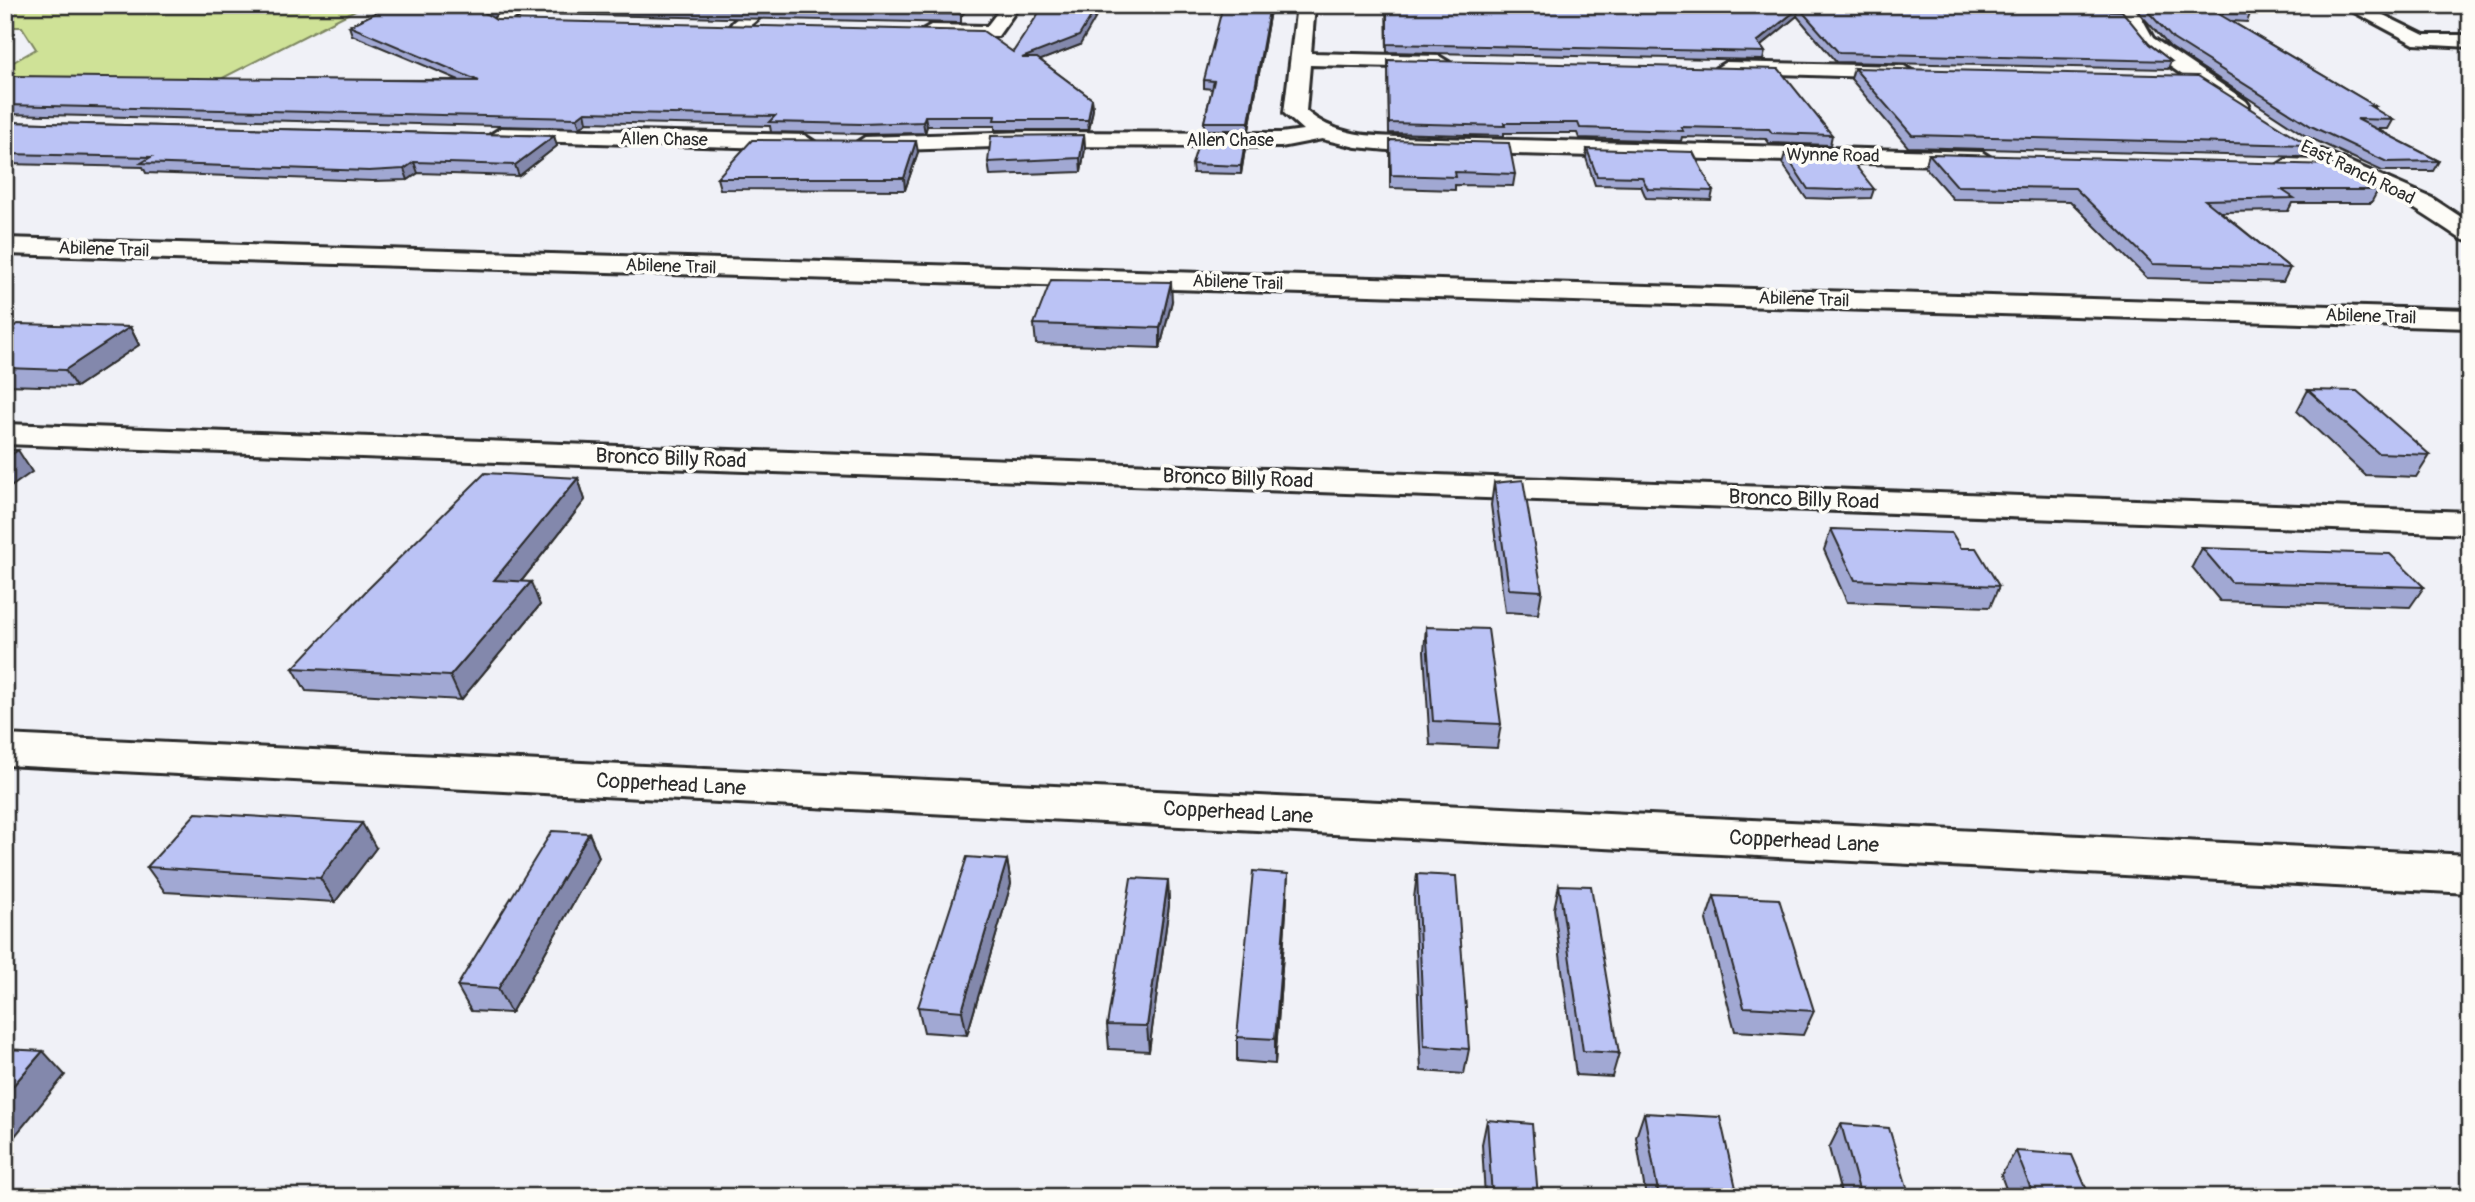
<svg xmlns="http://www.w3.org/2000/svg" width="2475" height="1202" viewBox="0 0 2475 1202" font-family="Pangolin,sans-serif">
<rect width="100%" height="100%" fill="#f0f1f7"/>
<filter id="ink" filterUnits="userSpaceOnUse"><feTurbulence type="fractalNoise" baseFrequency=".0143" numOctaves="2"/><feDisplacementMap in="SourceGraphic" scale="14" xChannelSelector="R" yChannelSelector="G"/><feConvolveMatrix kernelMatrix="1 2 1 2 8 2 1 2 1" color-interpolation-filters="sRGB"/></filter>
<g filter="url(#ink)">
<!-- green -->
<path fill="#cfe297" stroke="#7d8661" stroke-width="2" d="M5 5H365L211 84 5 79V67L36 49 22 27H5Z"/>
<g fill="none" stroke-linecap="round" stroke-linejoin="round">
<!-- street casing -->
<g stroke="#2b2b2b" stroke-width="6">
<path id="street" d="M513 5H534L505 25H493L490 21Z
M755 5H774L745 30H733L730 26 733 22Z
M1003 5H1020L998 36 931 35 922 30 931 25 987 26Z
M1297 5H1315L1311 53 1439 56 1449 62 1439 68 1310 65 1306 111C1333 134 1364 136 1398 137L1982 152 1993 159 1982 166 1398 151 1356 147 1322 139 1281 147 1028 146 865 151 854 144 865 137 1028 132 1281 133 1303 130 1284 113Z
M2110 5H2129L2139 13 2153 38 2246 101 2249 105 2246 109H2232L2139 45 2126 20Z
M2341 5H2363L2424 35H2470V47L2414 44Z
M1726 62 1904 66 1914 72 1904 78 1719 72 1716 68Z
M501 128 804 135 815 142 804 149 493 140 490 135Z
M2322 150 2432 198 2470 223V242L2461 239C2428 217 2382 185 2343 175 2325 170 2287 182 2276 166L2287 159 2313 160 2311 157 2314 152Z
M5 238 2470 310V328L5 254Z
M5 424 2470 512V534L5 444Z
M5 735 2470 855V893L5 765Z"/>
</g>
<!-- street -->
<use href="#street" fill="#fdfcf7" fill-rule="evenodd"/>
</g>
<!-- wall -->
<path fill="#a1a8d3" stroke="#2b2b2b" stroke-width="2" d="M391 5H971L961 16V23L499 13 493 18 496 20 1013 52 1080 45 1040 60 1092 99 1093 109 1089 130H995V126H927L925 133 864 134 771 132 770 126 674 124 587 122 580 128 5 114V79L459 80 352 35 349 26Z
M1271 5 1249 130H1204V122L1212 89 1204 88V80Z
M1386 5H1847L2149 44 2171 61 2168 69 1836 62 1797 16 1761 46 1765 52 1763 60 1387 52Z
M2132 5H2235L2250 14 2247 22 2231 21 2375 106 2374 109 2393 120 2388 129H2376L2439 161 2433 171H2382L2306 136 2170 47Z
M1388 60 1832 135 1830 145 1769 143 1766 139 1682 137 1681 141 1579 138 1577 133H1504V136L1389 133Z
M1854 68 2308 145 2302 157 1908 147 1851 79Z
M5 122 554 136 557 146 519 176 418 173 408 180 373 181 146 173 143 167 5 164Z
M1084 135 1085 149 1081 172 990 175 988 162Z
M1390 140 1515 174 1513 186 1455 185V190L1390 188Z
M1245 149 1241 174 1193 173 1192 164Z
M1587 149 1713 191 1711 200 1646 198 1641 186 1595 185 1586 158Z
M918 152 905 190 720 189 717 178Z
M1785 154 1874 189 1871 198 1836 199 1806 198 1782 163Z
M1929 154 2378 190 2371 203H2292L2288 211 2221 212 2290 268 2283 282 2147 278 2070 201 1953 199 1925 167Z
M1172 301 1160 348 1036 344 1034 324Z
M130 327 139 345 76 387 5 385V331Z
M2308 390 2430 455 2416 477 2365 475 2297 411Z
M578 478 585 500 521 582 540 605 461 700 306 691 293 668Z
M1494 483 1542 591 1538 614 1505 612 1491 505Z
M1831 529 1961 548 1999 586 1990 607 1847 602 1824 550Z
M2202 548 2424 587 2410 607 2220 601 2192 567Z
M1426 627 1501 724 1497 748 1430 745 1424 651Z
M589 833 599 857 511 1013 471 1011 457 986Z
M376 848 335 902 165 892 147 867Z
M1007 860 1011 884 967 1035 924 1032 918 1007Z
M1417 874 1469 1049 1464 1074 1421 1071 1414 898Z
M1168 880 1169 905 1149 1051 1109 1049 1107 1025Z
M1559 885 1619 1053 1612 1077 1576 1075 1554 909Z
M1714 896 1814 1011 1803 1035 1735 1031 1706 920Z
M1287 898 1275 1064 1237 1061V1037Z
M1644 1113 1738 1197H1646L1636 1137Z
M1487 1120 1538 1197H1485L1482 1144Z
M1841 1124 1910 1197H1842L1829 1148Z
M2016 1151 2090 1197H2009L2001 1175Z
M2412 1192 2460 1197H2407Z"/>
<!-- shaded-wall -->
<path fill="#8388ac" stroke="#2b2b2b" stroke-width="2" d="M496 5 499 13 488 22 485 13Z
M962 5H971L961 16 960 14 956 11Z
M1098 5H1103L1080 45 1023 67 1022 58Z
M1270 5H1271L1249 130V122Z
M1799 8 1797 16 1756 50 1757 42Z
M1092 99 1093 109 1089 130 1088 120Z
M585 112 587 122 580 128 577 118Z
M925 116 927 126 925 133 923 122Z
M1084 135 1085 149 1081 172 1080 158Z
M554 136 557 146 519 176 515 165Z
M916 141 918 152 905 190 904 178Z
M1245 141V149L1241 174V166Z
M414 162 418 173 408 180 404 169Z
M1171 282 1172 301 1160 348V328Z
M130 327 139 345 76 387 65 370Z
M18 450 32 472 5 491V459Z
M578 478 585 500 504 603 494 580Z
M531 582 540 605 461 700 450 676Z
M362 823 376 848 335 902 320 878Z
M589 833 599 857 511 1013 498 989Z
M1007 860 1011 884 967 1035 962 1011Z
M1288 874 1287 898 1275 1064V1039Z
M1168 880 1169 905 1149 1051 1147 1026Z
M43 1051 65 1075 6 1147 5 1095Z"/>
<!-- building -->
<path fill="#bbc3f5" stroke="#2b2b2b" stroke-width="2" d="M391 5H496L485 13 496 20 983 31 1013 52 1044 5H1098L1079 36 1022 58H1037L1092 99 1088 120H994L995 116H925L923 122 862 124 769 122 775 116 671 114 585 112 577 118 5 105V79L13 76 479 81 349 26Z
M516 5H962L956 11 960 14Z
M1223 5H1270L1249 122H1204L1214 81 1204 80Z
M1387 5H1847L2122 11 2149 44 2171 61 1839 53 1799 8 1757 42 1765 52 1387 44Z
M2142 5H2235L2250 14 2217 13 2375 106H2370L2393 120 2357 119 2439 161 2387 162 2311 126 2173 39Z
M1388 60 1779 69 1832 135 1772 133 1769 129 1681 127 1683 131 1580 128 1578 123H1504L1505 126 1389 123Z
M1854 68 2198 76 2308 145 1912 135Z
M5 122 554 136 515 165 414 162 404 169 369 171 141 163 151 157 5 154Z
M1084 135 1080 158 988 162 991 136Z
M752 140 916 141 904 178H717Z
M1390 140 1509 143 1515 174 1455 172 1456 177 1391 175Z
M1199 141H1245L1241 166 1192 164Z
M1587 149 1693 152 1713 191 1648 189 1642 177 1597 176Z
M1785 154 1848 156 1874 189 1838 190 1808 189Z
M1929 154 2334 165 2378 190H2282L2294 198 2205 200 2290 268 2153 264 2075 188 1957 186Z
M1051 280 1171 282 1160 328 1034 324Z
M18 324 130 327 65 370 5 368V331Z
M2308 390 2357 391 2430 455 2378 453Z
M5 450H18L5 459Z
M485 473 578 478 494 580 531 582 450 676 293 668 367 590Z
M1523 480 1542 591 1509 589 1494 483Z
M1831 529 1952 533 1961 548H1976L1999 586 1855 580Z
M2202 548 2390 554 2424 587 2231 582Z
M1426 627 1488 629 1501 724 1433 721Z
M196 813 362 823 320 878 147 867Z
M552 831 589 833 498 989 457 986Z
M967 857 1007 860 962 1011 918 1007Z
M1253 871 1288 874 1275 1039 1237 1037Z
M1417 874 1456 876 1469 1049 1424 1046Z
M1131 878 1168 880 1147 1026 1107 1025Z
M1559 885 1591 886 1619 1053 1583 1051Z
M1714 896 1779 899 1814 1011 1744 1007Z
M5 1049 43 1051 5 1095Z
M1644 1113 1720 1117 1738 1197H1659Z
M1487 1120 1532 1124 1538 1197H1492Z
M1841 1124 1889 1128 1910 1197H1861Z
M2016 1151 2072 1155 2090 1197H2034Z
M2412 1192 2458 1194 2460 1197H2416Z"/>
</g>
<g text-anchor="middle" stroke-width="7" stroke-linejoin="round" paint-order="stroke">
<!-- far-street labels -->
<g font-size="18" fill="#2b2b2b" stroke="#fdfcf7">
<text transform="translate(664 139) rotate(1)" y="6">Allen Chase</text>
<text x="1230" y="146">Allen Chase</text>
<text transform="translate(1833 155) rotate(1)" y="6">Wynne Road</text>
<text transform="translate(2358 172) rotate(26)" y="6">East Ranch Road</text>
<text transform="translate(104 249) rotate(2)" y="6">Abilene Trail</text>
<text transform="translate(671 266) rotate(2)" y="6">Abilene Trail</text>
<text transform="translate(1238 282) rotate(2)" y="6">Abilene Trail</text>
<text transform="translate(1804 299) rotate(2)" y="6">Abilene Trail</text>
<text transform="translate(2371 316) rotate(2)" y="6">Abilene Trail</text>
</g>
<!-- street labels -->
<g font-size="21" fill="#2b2b2b" stroke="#fdfcf7">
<text transform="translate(671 458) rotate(2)" y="7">Bronco Billy Road</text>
<text transform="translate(1238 478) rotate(2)" y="7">Bronco Billy Road</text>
<text transform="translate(1804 499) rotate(2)" y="7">Bronco Billy Road</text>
<text transform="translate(671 784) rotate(3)" y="7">Copperhead Lane</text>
<text transform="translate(1238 812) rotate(3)" y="7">Copperhead Lane</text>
<text transform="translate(1804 841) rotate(3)" y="7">Copperhead Lane</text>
</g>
</g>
<!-- margin -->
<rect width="2475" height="1202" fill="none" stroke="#fdfcf7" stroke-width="28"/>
<rect x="14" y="14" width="2447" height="1174" fill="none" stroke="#2b2b2b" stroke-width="2.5" filter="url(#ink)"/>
</svg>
